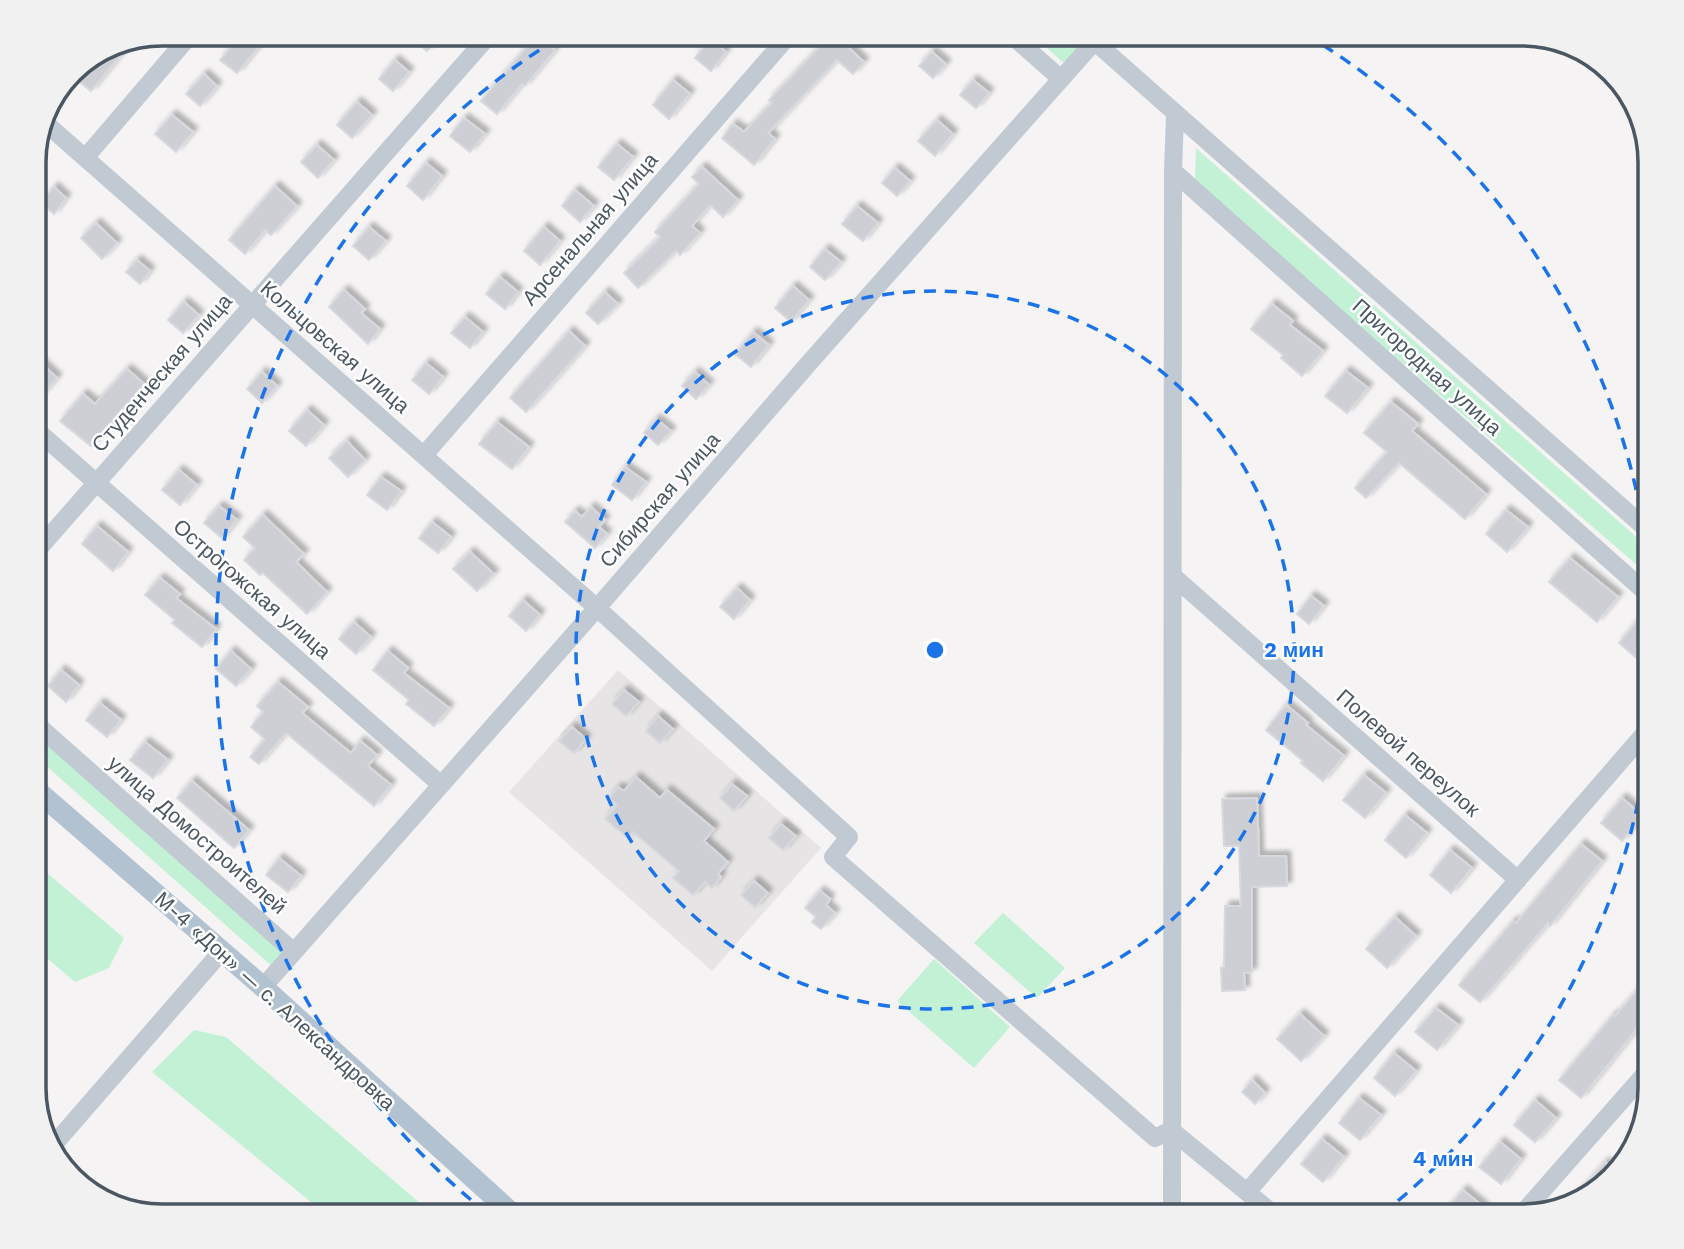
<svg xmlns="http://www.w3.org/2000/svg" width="1684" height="1249" viewBox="0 0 1684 1249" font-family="'Work Sans',sans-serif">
<defs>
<filter id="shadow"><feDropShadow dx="4.5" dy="-4.5" stdDeviation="2" flood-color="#0004"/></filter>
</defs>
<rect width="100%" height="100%" fill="#f5f3f3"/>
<!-- education -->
<path fill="#e6e4e5" d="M618 670 821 848 712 971 509 792Z"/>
<!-- green -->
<path fill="#c3f1d5" d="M1030 33H1068L1080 44 1065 64Z
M1196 148 1651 550V577L1195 184Z
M34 732 286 953 273 967 34 755Z
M34 862 124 938 109 968 75 982 34 947Z
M1003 913 1065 968 1037 998 974 943Z
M934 959 1010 1027 974 1068 897 1001Z
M194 1030 226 1037 435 1216H328L152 1072Z"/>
<!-- building -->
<path fill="#cdcfd5" stroke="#d7d9de" stroke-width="2" filter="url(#shadow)" d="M242 33H270L237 73 220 60Z
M405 33H442L427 51Z
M833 33 864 62 853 74 837 60 768 133 775 139 754 165 722 138 733 124 744 132 772 103 769 100Z
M537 35 555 50 525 86 522 84 497 114 481 101Z
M710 39 726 52 711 71 695 58Z
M128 46 91 91 70 74 77 65Z
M932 52 946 64 933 78 919 66Z
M395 60 409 72 393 91 379 79Z
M204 74 217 86 200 106 186 94Z
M673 80 690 94 669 119 653 105Z
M973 80 989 93 976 108 960 95Z
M357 102 372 115 352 138 337 125Z
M172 115 193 132 176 152 155 134Z
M464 118 485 134 470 152 450 136Z
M937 120 953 134 935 156 918 141Z
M617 144 633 157 614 180 598 167Z
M317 145 334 160 318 178 301 162Z
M426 163 442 176 423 200 407 186Z
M702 167 738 200 723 217 710 205 692 226 700 233 680 255 676 251 638 288 624 273 660 237 655 232 699 184 692 177Z
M895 168 910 181 897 196 882 183Z
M275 186 297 206 271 235 265 230 245 254 229 240Z
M54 187 66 198 54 214 41 203Z
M575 190 594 206 580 222 562 206Z
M857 206 878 223 863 241 842 224Z
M96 223 117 243 102 259 81 238Z
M369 227 386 241 369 260 353 246Z
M544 227 560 241 540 265 524 251Z
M825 249 841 262 825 280 810 267Z
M137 260 150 271 140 284 126 272Z
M500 277 518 292 505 309 486 294Z
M793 286 809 300 791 322 775 308Z
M344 290 365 309 361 313 380 329 368 344 329 307Z
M605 292 618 304 598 324 586 313Z
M184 302 199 315 183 333 168 320Z
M1272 304 1293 321 1290 325 1323 351 1302 376 1281 358 1283 355 1251 329Z
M465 317 483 332 470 348 451 333Z
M569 331 585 346 526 412 510 398Z
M753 332 769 345 751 367 735 354Z
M34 356 57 378 34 404Z
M426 363 443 377 429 394 412 380Z
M127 369 148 387 127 410 124 407 91 446 60 421 83 394 95 404Z
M1346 371 1368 388 1347 413 1325 396Z
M262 372 277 386 262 403 247 389Z
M695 372 709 385 696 399 682 386Z
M1391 402 1418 424 1412 431 1486 494 1465 519 1399 463 1366 498 1355 488 1387 452 1364 433Z
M307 410 324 425 306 446 289 431Z
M656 419 671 431 658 445 644 433Z
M497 422 529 447 512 469 479 444Z
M347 441 365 460 348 477 329 458Z
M625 467 646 482 632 500 612 485Z
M179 470 197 485 180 505 162 490Z
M381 477 401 491 387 510 367 495Z
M219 506 237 520 222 538 204 523Z
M591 507 605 520 599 527 607 534 595 548 565 522 575 511 582 517Z
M1506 510 1528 527 1507 552 1486 534Z
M263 515 304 554 296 562 327 592 307 614 263 573 260 575 244 560 255 548 243 537Z
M432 522 451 537 438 553 419 538Z
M97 526 128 552 113 571 82 544Z
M470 552 494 574 477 591 453 569Z
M1570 558 1618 597 1597 622 1549 582Z
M160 578 180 594 176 598 216 629 202 647 172 623 175 620 145 595Z
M737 588 750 600 734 619 720 607Z
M1311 596 1324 606 1309 624 1297 614Z
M523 600 540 615 526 631 509 616Z
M1639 619 1651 628V648L1640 661 1619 643Z
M354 622 371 637 356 654 339 639Z
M231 651 251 669 236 686 216 669Z
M388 651 408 668 404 673 449 708 434 726 406 704 409 700 373 670Z
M61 670 79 685 66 702 48 686Z
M278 682 308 707 302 713 351 753 360 741 377 755 368 766 391 785 374 806 286 733 259 764 250 757 265 739 251 727 263 712 257 706Z
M624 690 639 702 626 716 612 704Z
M100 703 121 720 107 737 86 720Z
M1286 705 1308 723 1306 725 1344 756 1323 781 1301 763 1303 761 1266 730Z
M658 716 673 729 660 743 646 731Z
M572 727 586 739 574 753 559 741Z
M145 742 168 760 153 778 130 760Z
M1364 775 1386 793 1365 818 1343 800Z
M636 777 660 798 667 790 714 829 704 841 728 862 718 874 721 877 712 888 705 882 693 895 673 878 679 871 633 832 628 838 605 819 617 805 609 798 618 787 624 791Z
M192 781 249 830 234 848 177 798Z
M732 784 747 796 734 811 720 798Z
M1257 798 1259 856H1286L1287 886 1252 887V972L1244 973 1245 990 1222 991 1221 968H1224L1225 906H1241L1239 846H1224L1222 799Z
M1622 798 1643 816 1622 841 1601 823Z
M1405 815 1427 833 1406 858 1385 840Z
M781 824 796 836 783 850 769 838Z
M1581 844 1602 861 1550 926 1548 923 1480 1002 1459 985 1513 921 1516 923Z
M1450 850 1472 868 1451 893 1430 875Z
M279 858 301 876 288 892 266 875Z
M754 881 768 893 755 907 741 895Z
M820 891 830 899 826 905 835 913 821 929 812 922 816 917 805 908Z
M1395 917 1416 936 1387 968 1366 949Z
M1651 974V1026L1644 1020 1581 1098 1559 1080 1613 1015 1615 1016Z
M1436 1008 1458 1025 1437 1050 1415 1032Z
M1300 1014 1324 1036 1301 1061 1277 1039Z
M1394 1053 1416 1071 1395 1096 1374 1078Z
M1252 1080 1265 1093 1255 1104 1242 1092Z
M1359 1098 1381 1115 1360 1140 1339 1123Z
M1535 1100 1556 1118 1535 1142 1514 1125Z
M1322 1139 1344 1157 1323 1182 1301 1164Z
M1500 1142 1521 1159 1501 1184 1479 1167Z
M1605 1162 1617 1172 1575 1204 1572 1200Z
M1463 1190 1485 1208 1478 1216H1441Z"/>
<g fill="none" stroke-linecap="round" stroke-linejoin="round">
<!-- minor -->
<path stroke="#c1cad2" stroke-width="18" d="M1009 33 1060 78
M1085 33 1651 533
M42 120 597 608 849 837 833 857 1155 1138 1171 1130 1276 1216
M85 158 192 33
M1173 171 1651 597
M34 428 440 784
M424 455 791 33
M34 554 491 33
M1173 576 1518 880
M34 722 294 952 263 987
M294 952 597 608 809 363 1094 42
M50 1149 222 951
M1248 1191 1651 726
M1172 1216 1173 171 1175 116
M1520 1216 1651 1067"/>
<!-- major -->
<path stroke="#b3c2d1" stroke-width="21" d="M34 788 263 987 515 1216"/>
</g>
<!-- distance rings -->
<g fill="none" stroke="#1a73e8" stroke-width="3.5" stroke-dasharray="12 9">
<circle cx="935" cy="650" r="359"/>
<path d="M1651 719A719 719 0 0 1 1383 1213M487 1213A719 719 0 0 1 565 34M1305 34A719 719 0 0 1 1651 581"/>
</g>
<g text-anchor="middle" stroke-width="5" stroke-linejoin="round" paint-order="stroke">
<!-- street labels -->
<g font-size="21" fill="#4a5661" stroke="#fff">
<text transform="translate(590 229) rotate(-49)" y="7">Арсенальная улица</text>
<text transform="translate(335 347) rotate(41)" y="7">Кольцовская улица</text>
<text transform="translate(1427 367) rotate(42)" y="7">Пригородная улица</text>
<text transform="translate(162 373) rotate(-49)" y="7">Студенческая улица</text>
<text transform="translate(660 500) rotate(-49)" y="7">Сибирская улица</text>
<text transform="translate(252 589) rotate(41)" y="7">Острогожская улица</text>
<text transform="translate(1408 753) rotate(41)" y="7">Полевой переулок</text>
<text transform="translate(197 835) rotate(41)" y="7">улица Домостроителей</text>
<text transform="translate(275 1001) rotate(42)" y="7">М-4 «Дон» — с. Александровка</text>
</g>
</g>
<!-- crop -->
<path d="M0 0H1684V1249H0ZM162 46H1522A116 116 0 0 1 1638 162V1088A116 116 0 0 1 1522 1204H162A116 116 0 0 1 46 1088V162A116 116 0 0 1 162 46Z" fill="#f1f1f2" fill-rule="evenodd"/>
<path fill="none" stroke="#4a5661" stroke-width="3.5" d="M162 46H1522A116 116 0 0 1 1638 162V1088A116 116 0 0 1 1522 1204H162A116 116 0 0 1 46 1088V162A116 116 0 0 1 162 46Z"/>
<circle cx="935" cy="650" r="10" fill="#1a73e8" stroke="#fff" stroke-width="3.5"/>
<g font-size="21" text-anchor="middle" font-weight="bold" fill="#1a73e8" stroke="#fff" stroke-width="5" stroke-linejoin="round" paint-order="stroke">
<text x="1294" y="657">2 мин</text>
<text x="1443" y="1166">4 мин</text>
</g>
</svg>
